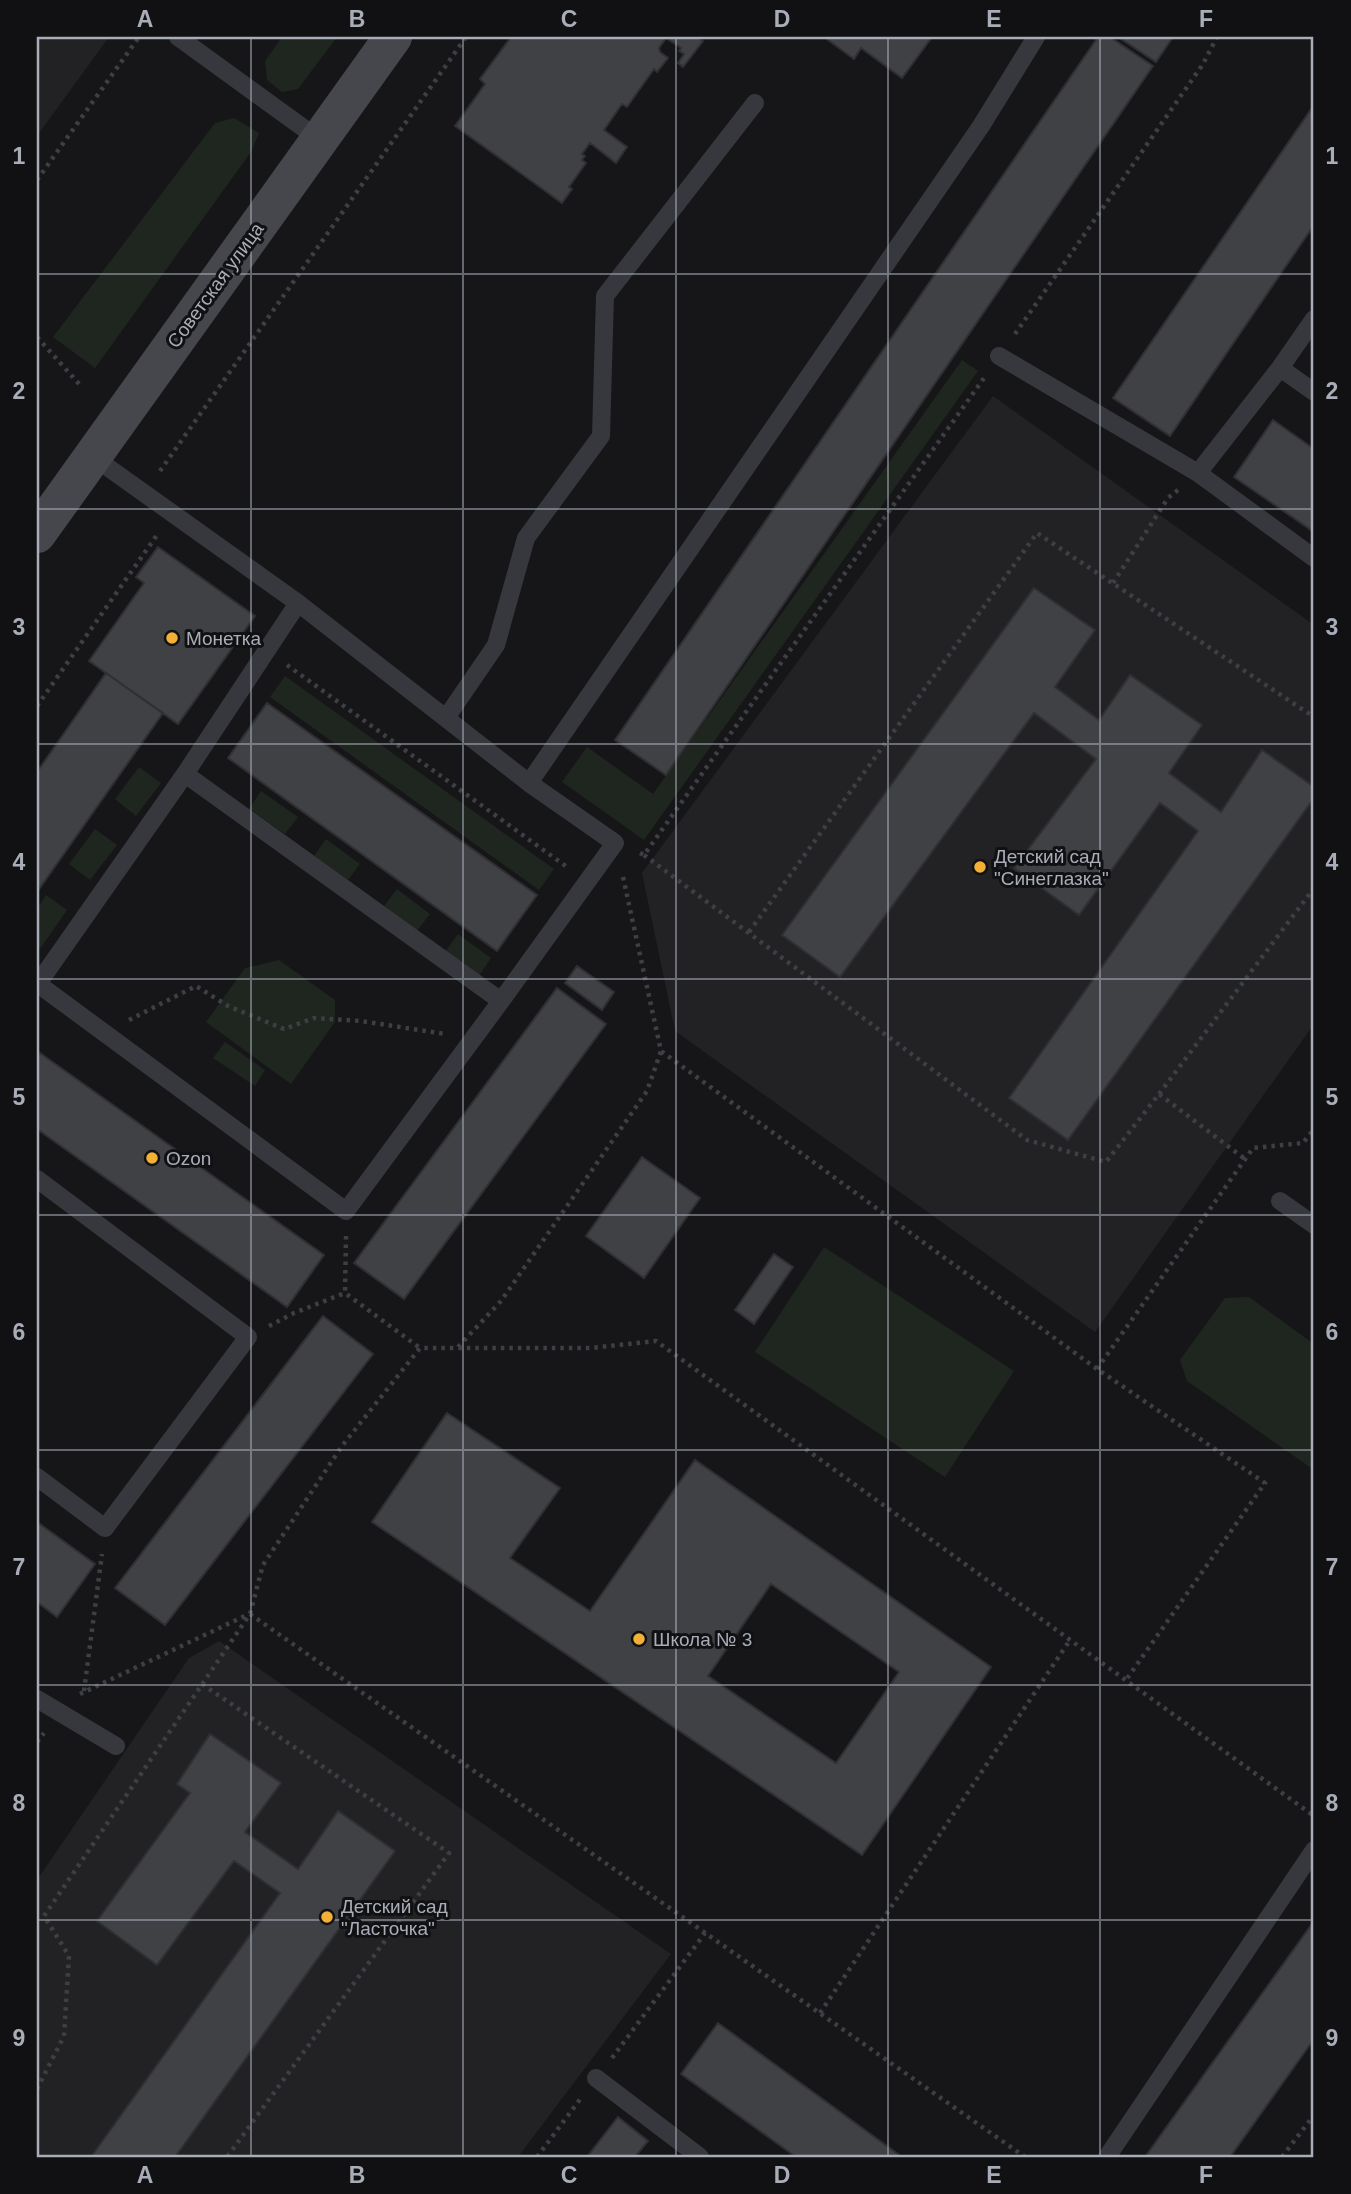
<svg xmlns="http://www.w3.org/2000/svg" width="1351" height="2194" viewBox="0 0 1351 2194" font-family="Helvetica,sans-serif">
<rect width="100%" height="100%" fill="#161618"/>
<!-- built -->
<path fill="#222225" d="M37 37H109L37 136Z
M993 396 1314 625V1024L1095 1332 675 1031 642 873Z
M219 1641 671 1954 518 2157H37V1880L189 1658Z"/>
<!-- green -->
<path fill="#1e261f" d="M282 37H337L298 89 282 92 267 80 265 61Z
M234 118 259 133 251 152 95 368 53 337 215 123Z
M962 360 978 371 644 840 562 782 587 747 653 794Z
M285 676 554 869 539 890 270 697Z
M139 767 161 783 136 816 115 799Z
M261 791 298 817 285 834 249 809Z
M95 829 117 845 90 880 69 864Z
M326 839 360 864 348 880 314 856Z
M397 889 430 914 417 931 384 906Z
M46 895 67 910 40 949 37 947V909Z
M458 934 491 958 479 976 445 952Z
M279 960 335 1000V1022L291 1084 206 1022 245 968Z
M225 1042 265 1070 255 1086 213 1058Z
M824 1247 1014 1371 945 1477 755 1352Z
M1249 1297 1314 1344V1470L1187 1381 1180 1360 1225 1298Z"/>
<!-- building -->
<path fill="#404145" stroke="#303034" stroke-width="2" fill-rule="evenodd" d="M511 37H697L703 41 683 67 678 63 684 54 679 51 681 48 666 38 659 48 660 52 668 58 657 72 654 69 627 107 622 104 604 130 627 147 616 163 590 143 582 154 585 156 582 160 586 163 569 187 572 189 562 203 455 126 485 84 480 79Z
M824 37H932L902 78 861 48 854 59Z
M1098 37H1110L1153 66 666 775 615 740Z
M1118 37H1173L1156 62Z
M1314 105V225L1170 436 1113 398Z
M1273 420 1314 449V532L1234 477Z
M158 547 255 616 178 724 89 661 144 583 136 577Z
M1034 588 1095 630 1055 687 1099 720 1130 675 1202 725 1169 773 1221 812 1262 750 1314 787V798L1068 1140 1009 1098 1198 831 1160 803 1079 915 1014 868 1096 759 1034 713 840 977 782 935Z
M106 673 163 713 37 892V772Z
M267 703 537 895 497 951 228 758Z
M577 966 614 992 602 1010 565 983Z
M557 988 606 1024 404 1299 354 1263Z
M40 1053 324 1255 287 1307 37 1129V1057Z
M642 1157 700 1198 644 1278 586 1236Z
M774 1254 793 1267 754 1324 735 1310Z
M323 1316 373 1354 165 1625 115 1588Z
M447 1413 560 1488 510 1558 590 1611 695 1460 991 1667 862 1855 372 1522ZM771 1584 899 1672 836 1763 708 1676Z
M37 1522 95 1564 57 1617 37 1602Z
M210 1734 281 1783 245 1832 298 1869 338 1811 395 1851 175 2157H91L280 1893 234 1861 157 1965 97 1921 190 1793 177 1784Z
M1314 1921V2039L1230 2157H1145Z
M718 2023 902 2157H796L681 2074Z
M618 2117 648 2141 635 2157H587Z"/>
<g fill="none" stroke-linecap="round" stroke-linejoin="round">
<!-- path -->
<path stroke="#3d3f44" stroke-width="4.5" stroke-dasharray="3.5 5" stroke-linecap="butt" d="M37 180 139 37
M1015 334 1203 64 1217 37
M37 337 80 385
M160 471 466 37
M1113 583 1168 498 1178 490
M287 665 567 867
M37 706 157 535
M640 853 644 855 984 378
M644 855 1027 1140 1106 1162 1159 1094 1245 1159
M623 877 661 1051 1097 1369 1265 1483 1126 1680
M749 932 1037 533 1314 717
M129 1020 196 986 228 1006 284 1029 314 1018 361 1021 445 1034
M1159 1094 1314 888
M346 1236 345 1293 420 1348
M269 1326 294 1313 345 1293
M458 1347 501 1301 647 1091 661 1051
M1097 1369 1253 1148 1303 1143 1314 1129
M250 1614 1025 2157
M202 1684 449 1853 227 2157
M84 1691 102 1554
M80 1694 249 1614
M37 1742 44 1733
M820 2013 1070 1640
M612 2058 705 1933
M37 2089 64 2036 69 1956 44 1916 250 1614 263 1565 342 1446 420 1348H591L656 1341 1314 1816
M537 2157 581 2098
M1282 2157 1314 2115"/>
<!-- service -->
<path stroke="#37383d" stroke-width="18" d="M178 37 320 140
M1314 319 1280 368 1198 473 1314 558
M999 356 1198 473
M1280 368 1314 392
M92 456 298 603 529 783 981 126 1036 37
M446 718 496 645 526 538 601 436 605 296 755 103
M185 774 501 1001 615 843 529 783
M38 984 346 1211 501 1001
M37 985 185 774 298 603
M37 1179 248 1337 105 1528 37 1477
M1280 1201 1314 1225
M37 1699 116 1746
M596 2078 700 2157
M1107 2157 1314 1850"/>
<!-- secondary -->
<path stroke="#45474d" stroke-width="38" d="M37 534 393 37"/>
</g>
<!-- grid -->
<path fill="none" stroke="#a8adb8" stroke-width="2" stroke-opacity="0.55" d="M251 37V2157M463 37V2157M676 37V2157M888 37V2157M1100 37V2157M37 274H1314M37 509H1314M37 744H1314M37 979H1314M37 1215H1314M37 1450H1314M37 1685H1314M37 1920H1314"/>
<!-- markers -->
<g fill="#f2b134" stroke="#111113" stroke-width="2.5">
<circle cx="172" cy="638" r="7"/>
<circle cx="980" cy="867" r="7"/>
<circle cx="152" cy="1158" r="7"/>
<circle cx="639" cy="1639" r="7"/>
<circle cx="327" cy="1917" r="7"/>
</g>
<g text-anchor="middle" stroke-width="6" stroke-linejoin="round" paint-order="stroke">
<!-- street labels -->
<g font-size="19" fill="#a8adb8" stroke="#111113">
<text transform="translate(215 285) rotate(-54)" y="7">Советская улица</text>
</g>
<!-- poi labels -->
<g font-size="19" fill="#a8adb8" stroke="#111113" text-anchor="start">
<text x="186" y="645">Монетка</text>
<text x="994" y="863">Детский сад<tspan x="994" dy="22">"Синеглазка"</tspan></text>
<text x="166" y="1165">Ozon</text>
<text x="653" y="1646">Школа № 3</text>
<text x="341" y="1913">Детский сад<tspan x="341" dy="22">"Ласточка"</tspan></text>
</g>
</g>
<!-- border -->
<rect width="1351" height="2194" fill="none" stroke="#111113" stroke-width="77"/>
<rect x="38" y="38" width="1274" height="2118" fill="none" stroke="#a8adb8" stroke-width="2.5"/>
<g font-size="23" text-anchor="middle" font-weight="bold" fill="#a8adb8">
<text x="145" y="27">A</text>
<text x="357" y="27">B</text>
<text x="569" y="27">C</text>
<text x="782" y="27">D</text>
<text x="994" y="27">E</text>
<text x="1206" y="27">F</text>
<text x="19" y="164">1</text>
<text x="1332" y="164">1</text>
<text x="19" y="399">2</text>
<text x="1332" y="399">2</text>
<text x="19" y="635">3</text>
<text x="1332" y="635">3</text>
<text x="19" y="870">4</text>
<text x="1332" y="870">4</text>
<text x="19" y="1105">5</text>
<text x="1332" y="1105">5</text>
<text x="19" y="1340">6</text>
<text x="1332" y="1340">6</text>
<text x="19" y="1575">7</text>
<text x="1332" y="1575">7</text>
<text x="19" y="1811">8</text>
<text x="1332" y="1811">8</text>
<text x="19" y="2046">9</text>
<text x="1332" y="2046">9</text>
<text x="145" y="2183">A</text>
<text x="357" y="2183">B</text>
<text x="569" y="2183">C</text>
<text x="782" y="2183">D</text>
<text x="994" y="2183">E</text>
<text x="1206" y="2183">F</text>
</g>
</svg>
